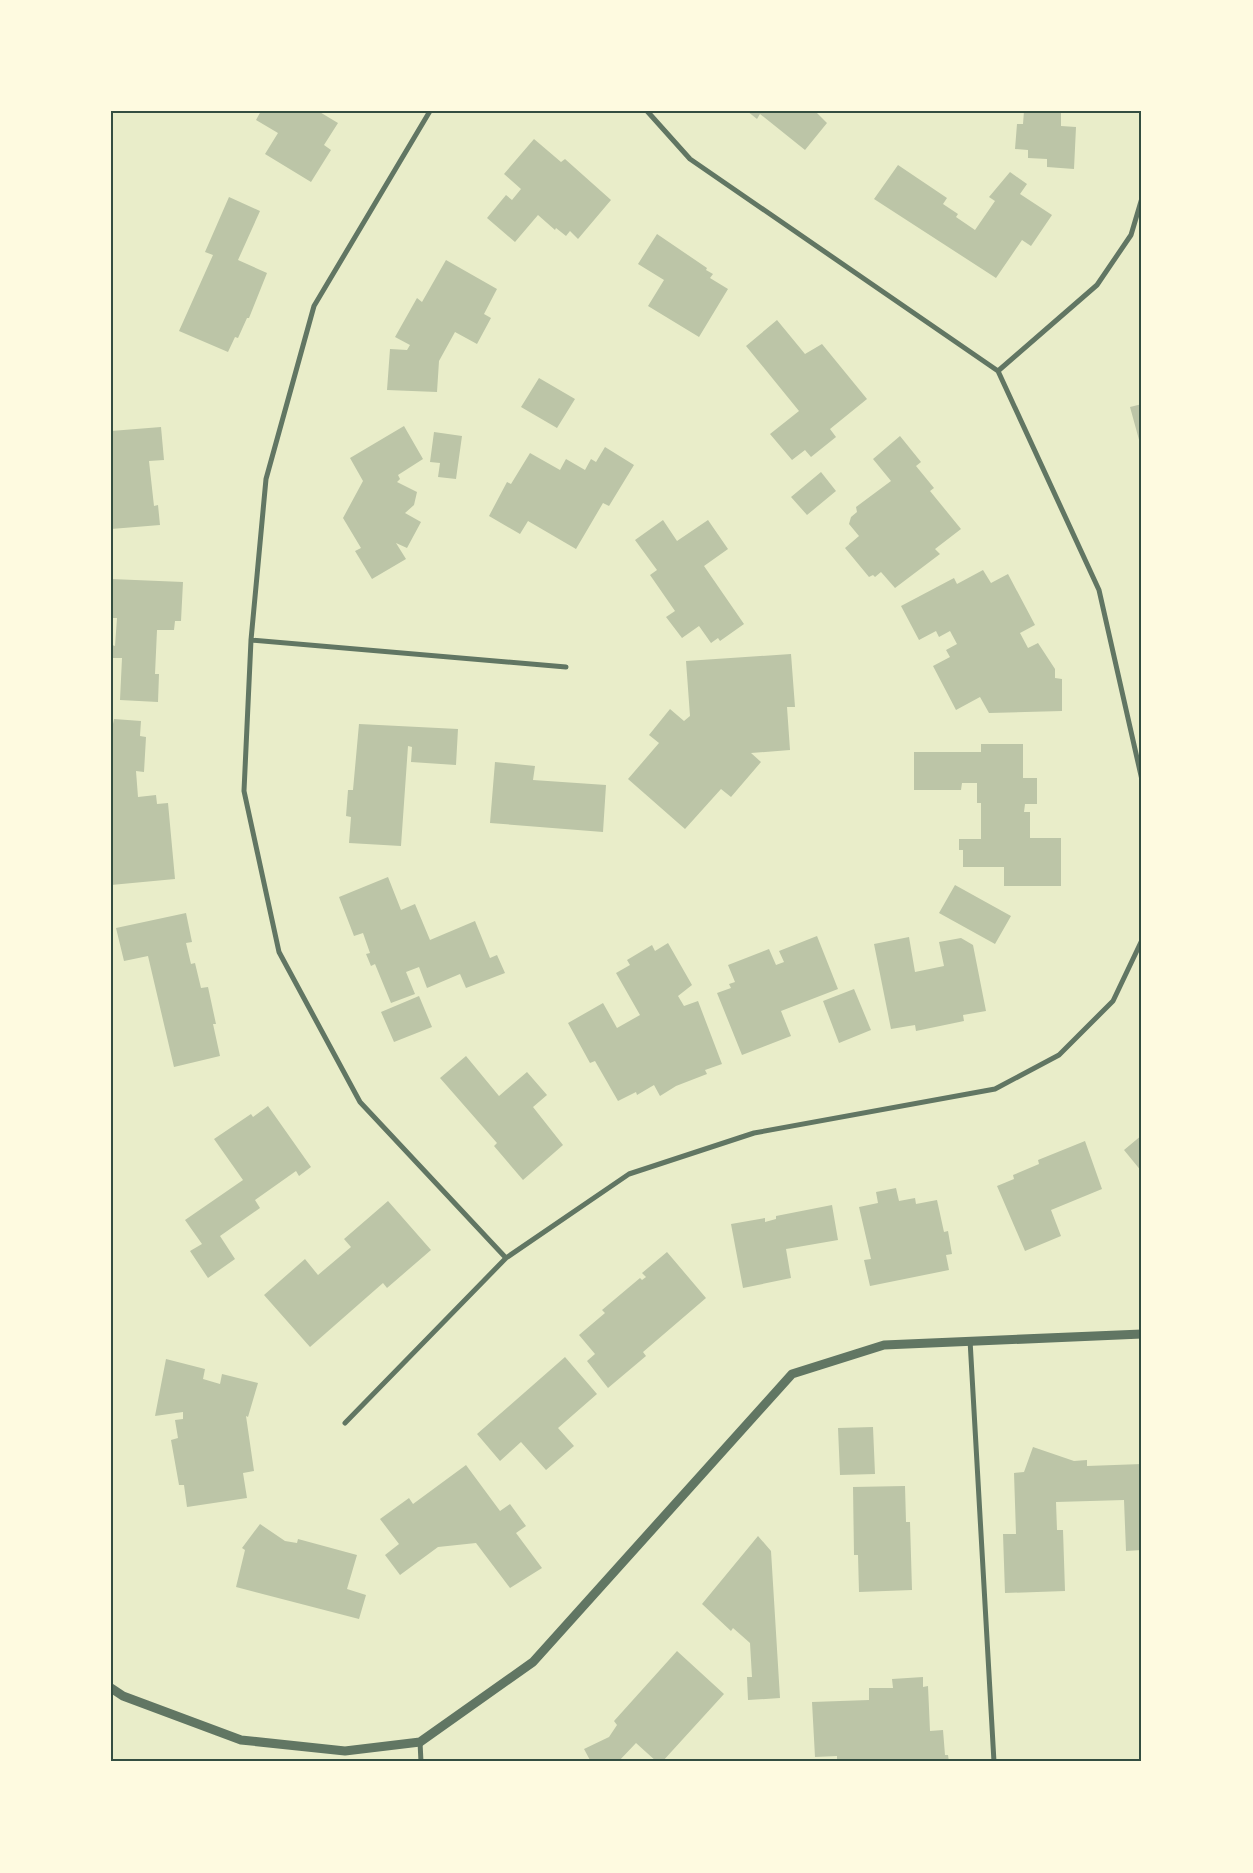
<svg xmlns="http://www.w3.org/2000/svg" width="1253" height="1873" viewBox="0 0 1253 1873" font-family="Helvetica,sans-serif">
<rect width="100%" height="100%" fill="#e9edc9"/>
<!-- building -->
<path fill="#bcc5a7" d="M261 111H318L338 123 324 145 331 150 311 182 265 154 278 133 256 120Z
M747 111H815L827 123 805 150 760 114 757 119Z
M1024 111H1061V126L1076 127 1074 169 1047 167V159L1028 158V150L1015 149 1017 124H1023Z
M534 139 561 162 565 159 611 200 578 239 570 231 566 236 556 228 555 230 538 215 515 242 487 218 506 195 512 200 521 189 504 174Z
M898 165 947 198 943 204 958 214 956 217 975 230 995 201 989 197 1010 172 1027 184 1020 194 1052 215 1031 246 1022 240 996 278 874 199Z
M229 197 260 211 238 260 267 273 249 318H247L238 338 235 337 228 352 179 331 213 255 205 252Z
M657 234 707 268 706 270 713 274 710 278 728 289 699 337 648 306 664 280 638 264Z
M446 260 497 289 484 314 491 318 477 344 455 332 439 361 437 392 387 390 390 349 407 350 410 345 395 337 417 298 422 302Z
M777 320 805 354 822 344 867 399 830 429 836 437 811 457 805 450 792 460 770 434 799 411 746 346Z
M539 378 575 399 557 428 521 407Z
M1142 404V447H1141L1130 407Z
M404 426 423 459 398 475 400 479 397 482 417 492 414 505 405 513 421 522 407 548 396 543 406 559 372 579 355 551 361 548 343 518 363 481 350 458Z
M161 427 164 460 149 461 154 506 158 505 160 525 111 529V431Z
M434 432 462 436 456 479 438 477 440 463 430 462Z
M900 436 921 462 916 466 934 488 930 491 961 529 935 549 940 554 895 588 881 572 875 577 873 575 869 577 845 548 859 536 849 524 851 517 857 512 856 507 891 481 873 459Z
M605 447 634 465 609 506 603 503 576 549 528 521 520 534 489 516 507 482 511 484 530 453 560 470 566 459 585 470 591 459 596 462Z
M821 472 836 491 807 515 791 497Z
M663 520 677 541 708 520 728 549 704 566 744 624 720 641 718 638 711 643 699 626 682 638 666 617 675 611 650 575 657 570 635 540Z
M983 570 991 583 1008 574 1035 625 1020 633 1028 648 1038 643 1055 669V678L1062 679V711L989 713 980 697 956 710 933 666 950 657 946 650 957 644 950 631 939 637 936 631 919 640 901 606 954 578 957 584Z
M111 579 183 582 181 621H175L174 630H157L155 674H159L158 702 120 700 122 658H112V645L115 646 117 618H111Z
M791 654 795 707H787L790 750 751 753 761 762 731 797 721 789 685 829 628 779 659 743 649 735 670 709 684 721 690 716 686 661Z
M114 719 141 721 140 736 146 737 144 772 136 771 138 797 156 795 157 804 168 803 175 879 111 885V734Z
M359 724 458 729 456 765 411 762 412 747 408 746 401 846 349 843 351 817 346 816 348 790H353Z
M981 744H1023V778H1037V804H1025L1024 812H1030V838H1061V886H1004V867H963V850H959V839H981V803H977V783H962L961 790H914V752H981Z
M495 762 535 766 533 780 606 785 603 832 490 823Z
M388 877 401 910 415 904 430 940 475 921 490 958 497 955 505 973 466 988 460 974 427 988 419 967 406 972 415 994 391 1003 375 964 371 966 366 954 370 953 363 933 354 936 339 897Z
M955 885 1011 916 995 944 939 913Z
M186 913 192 942 186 943 191 964 195 963 201 988 208 987 216 1024H213L220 1056 174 1067 148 956 124 961 116 928Z
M817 936 838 989 781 1011 791 1036 742 1055 717 993 731 988 729 984 735 982 728 965 769 949 776 965 784 962 779 951Z
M909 937 915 972 944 966 939 942 961 938 973 945 986 1011 963 1015 964 1021 916 1031 915 1025 891 1029 874 944Z
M668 943 692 985 678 996 684 1006 698 1001 722 1064 705 1070 707 1074 676 1086 660 1096 654 1085 637 1095 636 1092 618 1101 595 1061 590 1063 568 1023 603 1003 617 1028 640 1015 616 973 630 965 627 960 652 945 655 951Z
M854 989 871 1030 839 1043 823 1001Z
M419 996 432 1027 394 1042 381 1012Z
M466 1056 499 1096 527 1072 547 1095 533 1107 563 1145 523 1180 494 1146 497 1143 440 1078Z
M268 1106 311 1167 299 1176 296 1171 255 1200 260 1208 220 1236 235 1259 208 1278 190 1251 202 1244 185 1220 243 1180 214 1139 251 1114 253 1117Z
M1142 1135V1172L1124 1150Z
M1085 1141 1102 1189 1051 1210 1061 1236 1025 1251 997 1186 1014 1179 1013 1175 1039 1164 1038 1160Z
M896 1188 899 1201 915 1198 916 1204 937 1200 944 1232 948 1231 952 1254 946 1255 949 1270 870 1286 864 1260 871 1259 859 1207 878 1203 876 1192Z
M388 1201 431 1250 387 1288 383 1283 310 1347 264 1295 305 1259 318 1275 351 1247 344 1239Z
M832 1205 838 1240 786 1249 791 1278 743 1288 731 1224 765 1218V1222L776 1219V1216Z
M667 1252 706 1298 643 1352 646 1356 608 1388 587 1361 595 1354 579 1335 605 1313 602 1310 640 1278 642 1280 646 1277 642 1273Z
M565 1357 597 1394 558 1428 574 1446 546 1470 521 1442 500 1461 477 1434Z
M166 1359 205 1369 203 1379 220 1384 222 1374 258 1383 248 1417 246 1416 254 1471 243 1473 247 1498 187 1507 184 1485H179L171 1440 178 1438 175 1420 183 1419V1412L155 1416Z
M873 1427 875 1474 840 1475 838 1428Z
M1033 1447 1074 1461 1087 1460V1466L1142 1464V1550L1126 1551 1124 1500 1056 1502 1057 1530H1063L1065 1591 1005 1593 1003 1534H1016L1014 1473 1024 1472Z
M466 1465 500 1511 510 1504 526 1526 516 1533 542 1568 510 1588 476 1543 438 1547 400 1575 385 1555 399 1544 380 1519 409 1498 413 1504Z
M905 1486 906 1522H910L912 1590 859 1592 858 1555H854L853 1487Z
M260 1524 285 1541 297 1543 298 1539 357 1555 347 1589 366 1595 359 1619 236 1587 245 1550 242 1548Z
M758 1536 771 1551 780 1698 748 1700 747 1677H752L750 1643 733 1628 731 1631 702 1604Z
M677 1651 724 1694 662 1762H657L636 1743 618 1762H591L584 1749 609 1737 617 1725 614 1721Z
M923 1677V1687L928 1686 930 1731 943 1730 945 1755H948L949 1762H837V1756L815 1757 812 1702 869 1700V1688H893L892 1679Z"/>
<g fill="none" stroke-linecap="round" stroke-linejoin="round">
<!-- minor -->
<path stroke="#617663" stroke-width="5" d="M430 111 314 306 266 479 251 640 244 791 279 952 360 1102 506 1258
M647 111 690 159 998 371 1099 590 1142 780
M998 371 1097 285 1131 235 1142 198
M251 640 566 667
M970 1340 994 1762
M345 1423 506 1258 629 1174 754 1133 995 1089 1059 1055 1113 1001 1142 940
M420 1742 421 1762"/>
<!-- tertiary -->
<path stroke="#617663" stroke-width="9" d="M111 1688 123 1696 241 1740 345 1751 420 1742 533 1662 792 1374 884 1345 1142 1334"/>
</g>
<!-- border -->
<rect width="1253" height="1873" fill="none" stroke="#fefae0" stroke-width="225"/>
<rect x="112" y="112" width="1028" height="1648" fill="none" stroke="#344e41" stroke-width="2"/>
</svg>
